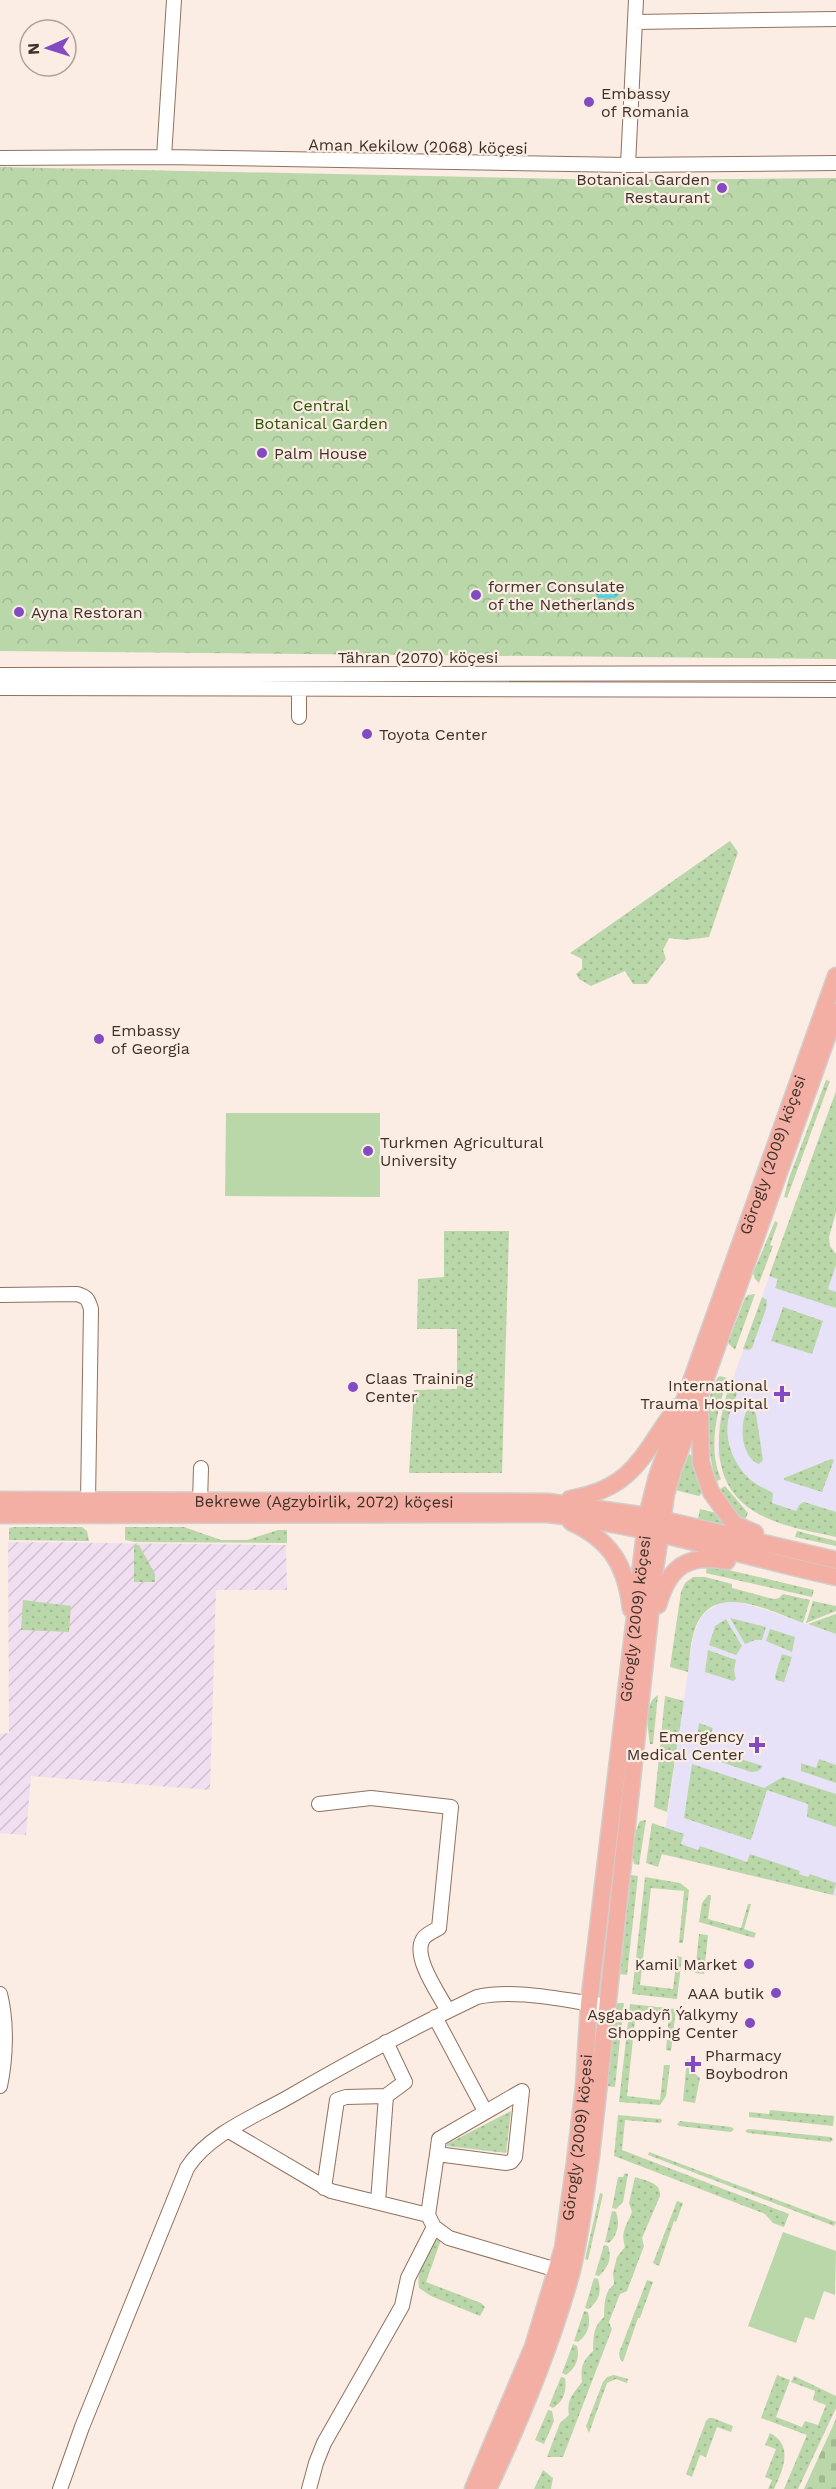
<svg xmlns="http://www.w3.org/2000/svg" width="836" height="2489" viewBox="0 0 836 2489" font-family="'Work Sans',sans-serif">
<defs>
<pattern id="industrial-furrows" width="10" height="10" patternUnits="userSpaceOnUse" patternTransform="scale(1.5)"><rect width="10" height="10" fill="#f0dff1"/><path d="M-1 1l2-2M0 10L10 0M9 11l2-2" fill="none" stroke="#cfc0cf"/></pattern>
<pattern id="grass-dots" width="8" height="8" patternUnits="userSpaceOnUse" patternTransform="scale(1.5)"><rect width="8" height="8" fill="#bad7a9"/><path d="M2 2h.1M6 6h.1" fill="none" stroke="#a1b991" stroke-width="1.8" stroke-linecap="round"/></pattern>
<pattern id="cemetery-stones" width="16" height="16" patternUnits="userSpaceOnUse" patternTransform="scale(1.5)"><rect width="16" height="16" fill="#bad7a9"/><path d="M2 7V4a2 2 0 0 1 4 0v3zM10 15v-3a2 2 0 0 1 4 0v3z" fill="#a1b991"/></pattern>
<pattern id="park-crowns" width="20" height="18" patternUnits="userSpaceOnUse" patternTransform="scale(1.5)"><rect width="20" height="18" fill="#bad7a9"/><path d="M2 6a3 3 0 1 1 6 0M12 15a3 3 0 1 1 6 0" fill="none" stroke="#a1b991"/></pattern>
<pattern id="water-waves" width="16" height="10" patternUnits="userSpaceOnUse" patternTransform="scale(1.5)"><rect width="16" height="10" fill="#59d1dd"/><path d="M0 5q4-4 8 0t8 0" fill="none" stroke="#4baab3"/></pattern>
</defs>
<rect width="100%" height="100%" fill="#fbece4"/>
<!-- industrial -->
<path fill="url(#industrial-furrows)" d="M8 1542 286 1545 287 1590H216L210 1790 31 1776 26 1835 0 1833V1734L9 1733Z"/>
<!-- medical -->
<path fill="#e8e2f8" d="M780 1246 836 1266V1537L781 1524 748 1508 728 1485 718 1456 719 1423 723 1407Z
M730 1601 747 1604 836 1634V1896L662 1854 693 1636 700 1619 706 1612 721 1603Z"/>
<!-- grass -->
<path fill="url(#grass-dots)" d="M730 841 738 852 709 937 685 940 669 938 663 950 666 959 647 984H633L625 971 591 986 579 979 576 974 582 969V959L570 953Z
M826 1080 830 1081 787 1198 784 1197 789 1178Z
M836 1091V1212L829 1237 830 1246 836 1254V1265L828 1289 836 1292V1308L775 1288 778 1279 769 1276Z
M775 1221 778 1223 770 1245 773 1246 759 1283 755 1279 753 1273Z
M444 1231H509L502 1473H409L414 1390 457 1389V1329H417L418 1279 444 1277Z
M755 1294 735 1350 728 1343 745 1298 748 1295Z
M762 1297 767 1300 766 1309 752 1348 748 1350 743 1349Z
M783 1307 823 1321 812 1354 771 1341Z
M720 1376 727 1378C718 1411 707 1446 721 1479L717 1481C708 1463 701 1389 720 1376Z
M731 1380 737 1384C739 1395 732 1405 729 1416 723 1439 734 1466 752 1481 758 1486 766 1489 773 1493L772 1503 796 1511 800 1504 804 1502 836 1512V1537C814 1532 790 1528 769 1519 706 1493 714 1433 731 1380Z
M747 1410H753L756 1414 763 1460 759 1464C741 1457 739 1425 747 1410Z
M689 1454 692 1456 704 1491 699 1496 675 1490Z
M831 1459 834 1460 822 1492 784 1480V1478Z
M725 1486 748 1513 744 1523 720 1489Z
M700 1509 717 1513 726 1525 698 1519Z
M14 1527H82L87 1531 89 1541 9 1540V1528Z
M125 1527H184L221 1540H247L278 1530H287V1543L135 1542 125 1540Z
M797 1531 836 1541V1546L795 1537Z
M134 1545H139L155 1574V1582H134Z
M707 1565 814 1590 812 1597 706 1573Z
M693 1577H705L732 1584V1588L773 1599 779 1598 783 1594 810 1600 803 1623C771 1612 715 1580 696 1626 690 1640 690 1657 688 1672L670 1667 681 1592 685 1583Z
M23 1600 71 1606 69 1632 21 1630Z
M813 1601 836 1606V1611L806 1623Z
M836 1614V1634L808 1624Z
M730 1618 766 1627 762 1640H755L745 1644Z
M726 1619 742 1646 736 1655 709 1645 715 1626Z
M770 1629 795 1637 792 1652 766 1641Z
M708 1650 736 1660 734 1671 736 1679 733 1681 705 1672Z
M782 1654 792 1657 784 1682 776 1680 775 1676Z
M658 1695 653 1744H650C648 1730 643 1703 658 1695Z
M665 1696 684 1701 667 1812 654 1807Z
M699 1723 713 1728 706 1746 696 1743Z
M712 1750 763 1766 758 1771 751 1772 709 1758Z
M819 1759 836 1765V1783L801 1771V1763L816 1768Z
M692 1764 764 1788 783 1777 836 1794V1827L807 1817 808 1804 767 1790 751 1840 684 1818Z
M646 1820 639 1865 634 1864C631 1852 634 1832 640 1821Z
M652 1823 684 1834 681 1844 698 1850 700 1846 747 1862 750 1854 800 1871 799 1874 808 1877 810 1874 836 1883 833 1895 662 1854 658 1867 646 1863Z
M631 1875 638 1876 627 1975 620 1974Z
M645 1877 680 1883 689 1890 683 1943H679L684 1891 651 1888 640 1985 673 1989 677 1956 682 1957 677 1999 632 1994Z
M708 1895H711L708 1919 741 1928 748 1904H751L744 1929 756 1933 754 1938 699 1922 702 1903Z
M699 1934 708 1935 704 1974 695 1973Z
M616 2003H624L615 2087 607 2086Z
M630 2004 676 2009 671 2051 666 2050 669 2014 636 2011 627 2096 660 2100 664 2065H670L666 2096 660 2105 619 2102Z
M687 2059 690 2060 692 2071 700 2078 695 2103 683 2101Z
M770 2110 834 2116 833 2126 749 2117V2112L769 2114Z
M511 2111 506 2153 447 2146V2144Z
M618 2115 661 2119 662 2121 660 2123 625 2120 622 2150 789 2214 784 2227 773 2223 765 2214 614 2156Z
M680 2121 731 2127 734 2129 731 2132 679 2126 677 2124Z
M748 2129 831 2137 833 2140 830 2142 748 2133 745 2131Z
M649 2152 836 2222 834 2226 648 2155Z
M625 2173 628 2174 623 2202 616 2209 612 2208 618 2177H623Z
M635 2177C646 2181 661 2182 660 2196L642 2238 644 2246 627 2291 620 2294 609 2322 612 2329 563 2457H547L560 2423 569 2415C566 2399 574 2393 582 2382 580 2368 583 2360 593 2351 594 2337 592 2328 604 2317 605 2304 603 2294 614 2284L613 2273 617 2257 625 2247C620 2231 627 2225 632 2212L629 2203Z
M600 2193 603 2194 588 2260 585 2259Z
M677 2201 683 2203 676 2222 674 2221 659 2266 653 2263Z
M612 2211 616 2212C620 2223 618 2234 609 2243L605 2242Z
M438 2239 441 2240 426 2282 481 2303 485 2307 480 2316 431 2296 419 2288C416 2271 426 2256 433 2242Z
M604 2245 608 2246C612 2258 609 2267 599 2276L595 2275Z
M594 2278 598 2279C602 2292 599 2300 589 2309L585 2308Z
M647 2280 653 2282 640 2318H638L623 2362 620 2359 619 2353Z
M584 2311 588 2312C591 2325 588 2334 578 2342L574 2341Z
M573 2344 577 2346C580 2358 576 2368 566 2375L562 2373Z
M614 2375 628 2379 627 2383 616 2379 607 2383 589 2433 586 2426 603 2382 607 2377Z
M777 2375 790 2380 776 2417 802 2427 805 2421 818 2425 826 2405 813 2400 815 2391 791 2382 794 2376 836 2396V2408L798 2489H784L807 2435 761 2418Z
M561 2377 565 2378C567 2391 564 2401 553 2408L549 2406Z
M548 2410 552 2411 554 2421 544 2444 535 2440Z
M713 2418 733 2426 731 2432 717 2427 706 2457 700 2455 692 2477 686 2474 706 2421 709 2418Z
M770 2433C794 2446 783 2469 774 2489H768L772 2480 765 2477 776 2449 765 2445Z
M543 2470 553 2478 551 2489H534Z"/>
<!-- cemetery -->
<path fill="url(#cemetery-stones)" d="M836 2419V2489H804Z"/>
<!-- park -->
<path fill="url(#park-crowns)" d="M0 167 617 180 836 178V659L0 651Z"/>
<!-- pitch -->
<path fill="#bad7a9" d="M226 1113H380V1197L225 1196Z
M783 2232 836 2251 835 2295 824 2291 814 2320 805 2317 796 2343 748 2326Z"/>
<!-- water -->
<path fill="url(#water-waves)" d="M599 585 617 586 619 594 615 598H598L594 590Z"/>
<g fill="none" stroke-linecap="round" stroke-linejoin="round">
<!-- minor casing -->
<g stroke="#91725e" stroke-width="16">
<path id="minor" d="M635 22 836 19
M164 157 174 0
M0 158 164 157 628 165 836 163
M628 165 636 0
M0 675 836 673
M0 688 836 690
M299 717V689
M0 1295 77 1294C87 1297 88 1299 91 1309L88 1501 89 1510
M200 1502 201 1468
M319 1804 371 1798 451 1807 439 1928C434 1931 426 1934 423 1939 412 1957 439 1994 448 2011
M0 1994C7 2022 6 2058 0 2086
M435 2017 485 2111
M522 2091 515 2157 511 2162 506 2163 437 2154 439 2139Z
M229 2131 331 2191 428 2215 434 2227 408 2278 402 2306 324 2443 316 2463 309 2489
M324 2188 337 2100 346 2097 386 2096 405 2082 386 2042
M378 2202 386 2096
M428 2215 437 2154
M434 2227 449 2238 557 2270
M60 2489 82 2427 187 2168C208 2135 253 2117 287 2098 349 2062 412 2028 477 1997 516 1988 567 2001 607 2006"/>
</g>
<!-- major casing -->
<g stroke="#d1cecb" stroke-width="19">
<g id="major">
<path d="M700 1408 701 1463 711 1492 734 1524 755 1533"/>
<path d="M570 1499C635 1488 642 1454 677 1407"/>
<path id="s1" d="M0 1500 548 1502 647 1516 836 1560"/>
<path d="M0 1515 548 1514C646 1525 740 1556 836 1577"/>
<path d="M571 1522C611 1540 626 1566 631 1609"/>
<path d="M658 1605C669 1567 687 1553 727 1561"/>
<path id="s2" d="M473 2489 533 2347 563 2248 575 2162 584 2086 589 2004 647 1516 657 1477 836 976"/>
<path d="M488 2489C520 2421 551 2347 571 2274 581 2235 585 2195 591 2156L655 1569 666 1494 673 1470 836 1012"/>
</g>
</g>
<!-- minor -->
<use href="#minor" stroke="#fff" stroke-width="14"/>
<!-- major -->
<use href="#major" stroke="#f4afa5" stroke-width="16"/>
</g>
<!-- markers -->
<g fill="#824bc2" stroke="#fbece4" stroke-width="2">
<circle cx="589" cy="102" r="6"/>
<circle cx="722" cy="188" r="6"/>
<circle cx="262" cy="453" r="6"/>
<circle cx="476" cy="595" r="6"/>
<circle cx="19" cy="612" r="6"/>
<circle cx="367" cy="734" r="6"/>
<circle cx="99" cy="1039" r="6"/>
<circle cx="368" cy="1151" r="6"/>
<circle cx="353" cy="1387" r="6"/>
<path d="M779 1385h6v6h6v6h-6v6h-6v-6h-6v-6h6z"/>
<path d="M754 1736h6v6h6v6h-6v6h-6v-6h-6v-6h6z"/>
<circle cx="749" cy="1964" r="6"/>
<circle cx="776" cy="1993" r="6"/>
<circle cx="750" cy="2023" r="6"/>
<path d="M690 2055h6v6h6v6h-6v6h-6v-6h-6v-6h6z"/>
</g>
<g text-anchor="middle" stroke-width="4.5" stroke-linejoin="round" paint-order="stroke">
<!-- poi labels -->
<g font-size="16" fill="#3e3128" stroke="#fbece4" text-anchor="start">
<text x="601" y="99">Embassy<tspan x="601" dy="18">of Romania</tspan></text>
<text x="710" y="185" text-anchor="end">Botanical Garden<tspan x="710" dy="18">Restaurant</tspan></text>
<text x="274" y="459">Palm House</text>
<text x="488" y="592">former Consulate<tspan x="488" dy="18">of the Netherlands</tspan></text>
<text x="31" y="618">Ayna Restoran</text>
<text x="379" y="740">Toyota Center</text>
<text x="111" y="1036">Embassy<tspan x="111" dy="18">of Georgia</tspan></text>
<text x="380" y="1148">Turkmen Agricultural<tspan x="380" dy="18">University</tspan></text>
<text x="365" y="1384">Claas Training<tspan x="365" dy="18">Center</tspan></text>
<text x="768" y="1391" text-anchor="end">International<tspan x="768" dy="18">Trauma Hospital</tspan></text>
<text x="744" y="1742" text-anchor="end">Emergency<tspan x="744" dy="18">Medical Center</tspan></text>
<text x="737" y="1970" text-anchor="end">Kamil Market</text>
<text x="764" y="1999" text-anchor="end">AAA butik</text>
<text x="738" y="2020" text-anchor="end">Aşgabadyñ Ýalkymy<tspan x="738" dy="18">Shopping Center</tspan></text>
<text x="705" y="2061">Pharmacy<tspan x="705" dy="18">Boybodron</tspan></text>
</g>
<!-- street labels -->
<g font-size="16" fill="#3e3128" stroke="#fbece4">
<text transform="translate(418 146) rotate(1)" y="6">Aman Kekilow (2068) köçesi</text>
<text x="418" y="663">Tähran (2070) köçesi</text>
<text dy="6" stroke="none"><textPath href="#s2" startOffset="1377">Görogly (2009) köçesi</textPath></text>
<text dy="6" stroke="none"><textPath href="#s1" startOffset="324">Bekrewe (Agzybirlik, 2072) köçesi</textPath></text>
<text dy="6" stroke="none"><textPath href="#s2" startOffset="891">Görogly (2009) köçesi</textPath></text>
<text dy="6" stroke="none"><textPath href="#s2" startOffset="369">Görogly (2009) köçesi</textPath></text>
</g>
<!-- park labels -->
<g font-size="16" fill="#2e5507" stroke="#fbece4">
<text x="321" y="411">Central<tspan x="321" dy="18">Botanical Garden</tspan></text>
</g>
</g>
<!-- north arrow -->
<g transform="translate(48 48) rotate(267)"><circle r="28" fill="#fbece4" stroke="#afa199" stroke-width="1.5"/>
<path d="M0-4.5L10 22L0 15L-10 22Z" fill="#824bc2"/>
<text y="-9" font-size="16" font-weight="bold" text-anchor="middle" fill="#3e3128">N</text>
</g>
</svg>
